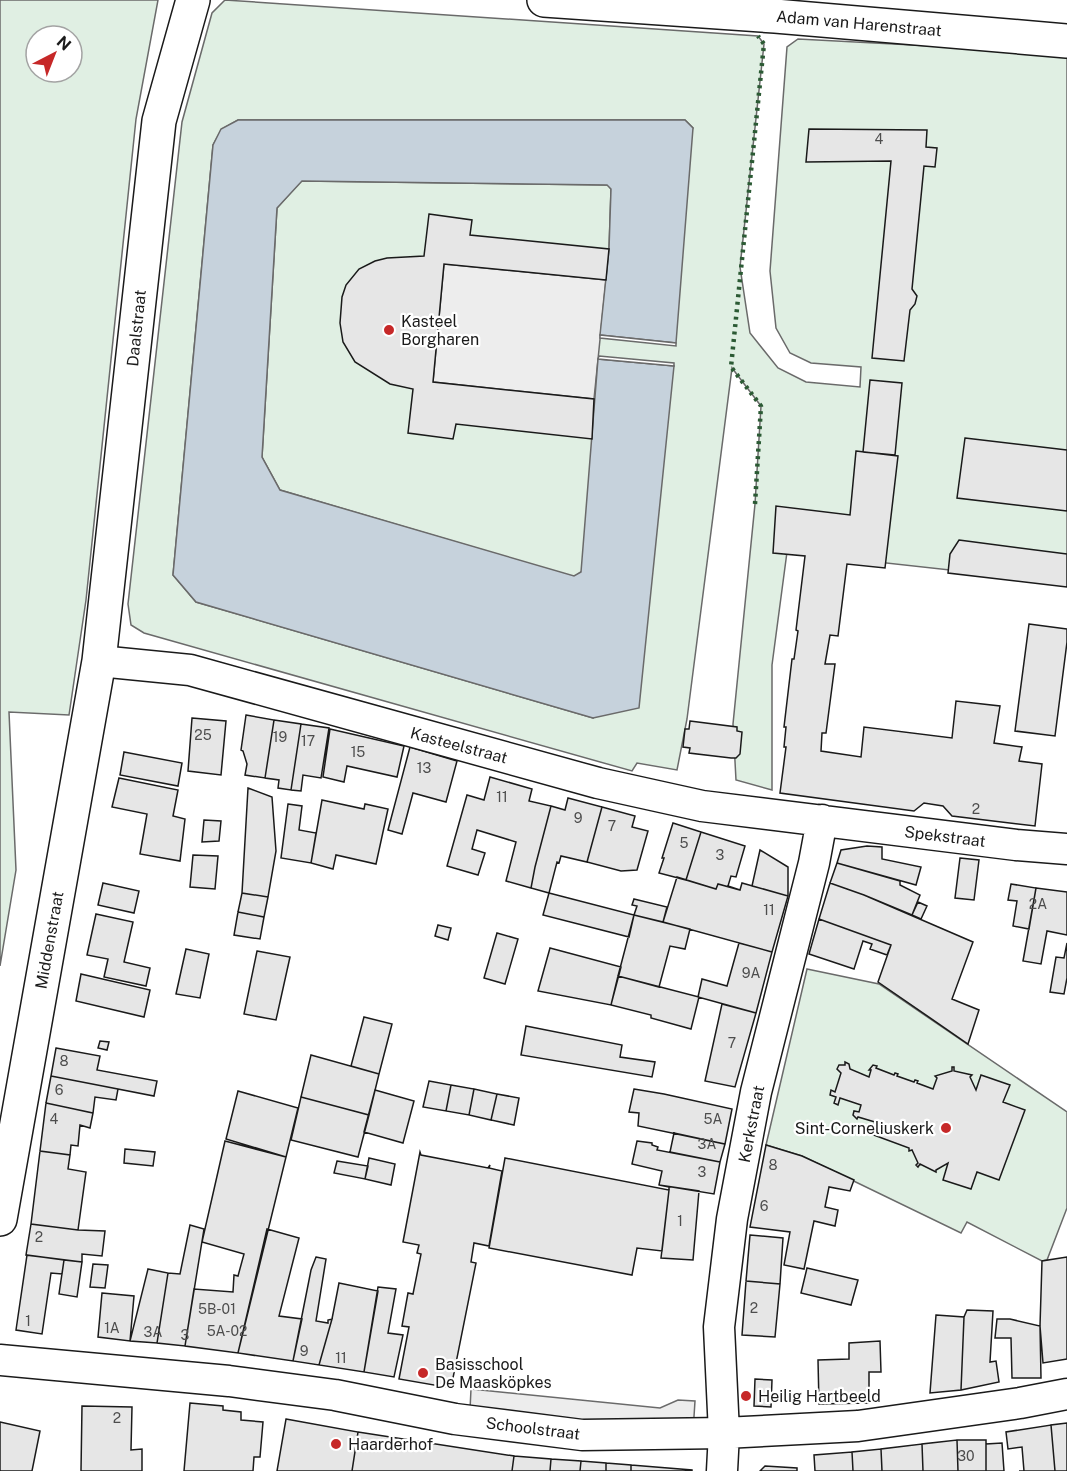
<svg xmlns="http://www.w3.org/2000/svg" width="1067" height="1471" viewBox="0 0 1067 1471" font-family="'Public Sans',sans-serif">
<rect width="100%" height="100%" fill="#fff"/>
<!-- green -->
<path fill="#e0efe3" stroke="#6a6a6a" stroke-width="1.5" fill-rule="evenodd" d="M0 0H158L136 119 86 600 69 715 9 712 16 870 0 966ZM36 36H72V72H36Z
M225 0 758 36 764 44 740 267 750 333 778 368 806 382 860 387 861 367 811 363 790 353 776 328 770 271 787 47 798 39 1067 53V583L787 552 772 665V790L736 780 733 724 755 504 761 406 732 368 687 719 677 770 637 763 632 771 144 633 131 625 128 604 182 122 212 13ZM238 120H685L693 128 601 334 609 249 611 189 608 185 301 181 277 208 262 457 280 490 574 577 581 572 593 718 196 602 173 575 213 145 222 129Z
M807 969 879 984 1067 1112V1208L1047 1260 1042 1261 967 1222 961 1233 802 1156 766 1145Z"/>
<!-- parking -->
<path fill="#ededed" stroke="#6a6a6a" stroke-width="1.5" d="M444 264 606 280 594 399 433 382Z
M471 1389 660 1408 678 1400 695 1401 693 1432 470 1410Z"/>
<!-- water -->
<path fill="#c6d2dc" stroke="#6a6a6a" stroke-width="1.5" d="M238 120H685L693 128 676 343 600 335 609 249 611 189 607 185 302 181 277 208 262 457 280 490 574 576 581 572 598 359 674 366 639 708 593 718 196 602 173 575 213 145 221 129Z"/>
<!-- pier -->
<path fill="#fff" stroke="#6a6a6a" stroke-width="1.5" d="M600 335 676 343V346L600 338Z
M599 356 674 363V366L598 359Z"/>
<!-- building -->
<path fill="#e6e6e6" stroke="#1a1a1a" stroke-width="1.5" d="M809 129 927 130 926 147 937 148 935 167 924 166 912 289 917 296 915 304 910 310 904 361 872 358 891 161 806 162Z
M429 214 472 220 470 235 609 249 606 280 444 264 433 382 594 399 592 439 456 424 453 439 408 433 413 389 390 384 355 362 343 342 340 323 342 297 346 285 359 269 375 261 387 258 424 256Z
M870 380 902 383 895 455 863 452Z
M965 438 1067 450V511L957 498Z
M856 451 898 456 885 568 847 564 838 636 830 635 825 664H835L826 733H822L821 751 861 757 864 727 952 738 956 701 1000 706 994 743 1022 747 1019 761 1042 764 1035 826 952 816 943 806 924 803 914 811 780 793 786 747H784L786 727H784L792 659H794L798 631 796 630 805 556 773 553 776 506 850 515Z
M959 540 1067 554V587L948 573 950 554Z
M1029 624 1067 629V642L1055 736 1015 731Z
M246 715 274 720 265 778 245 775 247 764 243 751 241 750Z
M192 718 226 721 221 775 188 771Z
M274 720 301 724 291 790 278 788 279 780 265 778Z
M690 721 737 727V731L742 732 740 754 736 758H731L689 753 690 748 683 747 685 729H689Z
M301 724 329 728 321 778 303 775 301 791 291 790Z
M330 729 404 746 397 777 347 766 344 782 323 777Z
M410 747 457 761 446 802 413 793 402 834 388 830Z
M124 752 182 763 178 786 120 775Z
M490 777 532 789 529 801 551 806 535 867 531 888 506 881 516 842 477 830 472 849 485 853 478 875 447 866 467 795 484 800Z
M119 778 178 790 173 816 185 819 180 861 140 854 147 814 112 807Z
M248 788 272 797 276 851 268 897 242 893Z
M568 798 602 807 587 862 561 856 559 863 557 862 549 893 531 888 535 867 551 806 565 810Z
M322 800 364 809 365 804 388 809 376 864 336 855 333 869 311 863Z
M288 804 302 806 299 830 316 833 311 863 281 858Z
M602 807 635 816 632 827 648 831 637 870 621 871 587 862Z
M204 820 221 821 219 841 202 842Z
M673 823 701 832 686 880 659 873 664 858H662Z
M701 832 745 846 736 877 731 876 728 886 740 890 718 884 716 889 686 880Z
M867 846 882 847V859L921 867 916 885 837 863 841 850Z
M760 850 788 867V896L752 886Z
M193 855 218 856 215 889 190 887Z
M960 858 979 860 974 900 955 898Z
M837 863 900 881V885L920 895 912 915 864 895 830 883Z
M677 877 716 889 718 884 740 890 742 883 788 896 772 952 663 922Z
M103 883 139 891 134 913 98 905Z
M830 883 864 895 973 942 952 999 979 1010 968 1044 878 982 891 945 819 919Z
M1011 884 1036 888 1029 929 1013 926 1017 901 1008 900Z
M1036 888 1067 892V935L1047 931 1041 964 1023 961Z
M242 893 268 897 264 917 238 912Z
M549 893 634 915 629 937 543 915Z
M634 899 667 907 663 922 634 915 637 906 632 905Z
M918 902 927 906 921 919 912 915Z
M238 912 264 917 260 939 234 935Z
M96 914 133 922 124 962 150 968 146 986 104 977 108 959 87 955Z
M634 915 690 929 685 949 670 946 659 987 618 976Z
M819 919 891 945 887 955 870 949 872 944 863 941 854 969 809 954Z
M438 925 451 928 448 940 435 936Z
M497 933 518 939 505 984 484 978Z
M739 943 772 952 756 1013 698 997 702 979 727 986Z
M1067 943V978L1064 994 1050 992 1056 957 1064 958Z
M550 948 621 967 611 1005 538 991Z
M186 949 209 954 200 998 176 994Z
M257 951 290 957 276 1020 244 1014Z
M81 974 150 990 144 1017 76 1001Z
M618 976 699 997 691 1029 651 1018V1015L611 1005Z
M722 1004 756 1013 735 1087 705 1081Z
M364 1017 392 1024 379 1074 351 1066Z
M526 1026 622 1045 620 1057 655 1062 652 1077 521 1055Z
M100 1041 109 1042 107 1050 98 1048Z
M56 1048 100 1056 97 1070 157 1081 154 1096 51 1076Z
M311 1055 379 1074 369 1115 301 1097Z
M845 1062 849 1064 850 1069 869 1077 871 1070H869L873 1065 877 1066 876 1068 894 1075 895 1073 898 1074 897 1076 914 1082 915 1080 918 1081 917 1083 933 1089 937 1078 935 1076 952 1071V1067H954V1071L972 1075 970 1077 976 1090 981 1075 1010 1085 1003 1102 1025 1110 999 1180 977 1172 971 1189 943 1180 948 1163 936 1170V1172L920 1164 918 1167 916 1165 918 1163 912 1150 909 1151V1148L871 1134 875 1122 858 1117 857 1119 853 1115 854 1111 859 1112 861 1105 840 1098 838 1105 834 1103 836 1097 830 1095 831 1090 835 1092 841 1073 837 1069 839 1065H845Z
M51 1076 118 1089 116 1100 95 1097 93 1113 46 1103Z
M429 1081 451 1085 446 1111 423 1107Z
M451 1085 474 1089 469 1115 446 1111Z
M474 1089 497 1094 491 1120 469 1115Z
M634 1089 664 1094 732 1109 725 1144 638 1126 639 1113 629 1112Z
M375 1090 414 1101 403 1143 364 1132Z
M238 1091 298 1108 286 1157 226 1139Z
M497 1094 519 1098 514 1125 491 1120Z
M301 1097 369 1115 358 1157 291 1140Z
M46 1103 93 1113 90 1128 80 1125 78 1146 71 1145 70 1155 40 1151Z
M674 1133 725 1144 720 1162 670 1152Z
M225 1141 286 1157 238 1353 185 1346 194 1289 233 1292 234 1275 238 1276 244 1254 202 1242Z
M637 1141 652 1143V1145L658 1147 657 1150 720 1162 714 1194 659 1185 662 1171 632 1164Z
M766 1145 802 1156 854 1180 850 1191 829 1187 825 1207 838 1210 835 1226 814 1221 804 1269 784 1265 790 1232 750 1227Z
M125 1149 155 1152 153 1166 124 1163Z
M40 1151 70 1155 68 1169 86 1172 78 1230 31 1224Z
M420 1152 421 1155 488 1168 490 1165 489 1168 502 1171 489 1246 474 1243 471 1262 476 1263 451 1388 399 1379 409 1327 402 1326 408 1293 413 1294 421 1254 417 1253 419 1245 403 1242Z
M369 1158 395 1164 391 1185 365 1179Z
M505 1158 669 1190 662 1251 637 1248 632 1275 489 1248Z
M337 1161 368 1166 365 1179 334 1173Z
M659 1185 699 1191 693 1260 661 1258 669 1190V1187Z
M31 1224 78 1230 105 1231 102 1256 82 1254V1262L26 1255Z
M190 1225 204 1229 185 1346 157 1343 168 1273 180 1274Z
M267 1229 299 1238 279 1316 302 1319 293 1361 238 1353Z
M750 1235 783 1238 780 1284 746 1281Z
M27 1255 64 1260 62 1274 51 1273 42 1334 16 1330Z
M316 1257 326 1259 316 1321 328 1323V1320L332 1319 319 1365 293 1361 311 1270Z
M1067 1257V1359L1043 1363 1040 1326 1042 1261Z
M64 1260 82 1262 77 1297 59 1294Z
M93 1264 108 1265 105 1288 90 1287Z
M807 1268 858 1280 851 1305 801 1293Z
M148 1269 168 1273 157 1343 130 1341Z
M746 1281 780 1284 775 1337 742 1335Z
M339 1283 378 1291 364 1372 319 1365 332 1319Z
M378 1287 396 1289 388 1333 403 1335 394 1377 364 1372Z
M102 1293 134 1296 130 1341 98 1337Z
M967 1310 993 1311 990 1362 996 1361 999 1382 961 1390 964 1317Z
M936 1315 964 1317 961 1390 930 1393Z
M997 1319H1010L1040 1326 1041 1378H1012L1011 1338H995Z
M880 1341 881 1372H869V1403L819 1404 818 1360 849 1359V1343Z
M755 1379 772 1380 771 1407 754 1406Z
M190 1403 223 1406V1410L241 1412V1420L263 1422 260 1457H254L253 1471H184Z
M82 1406 132 1407 131 1450 142 1449V1471H81Z
M286 1419 358 1432 352 1471H277Z
M0 1422 40 1431 32 1471H0Z
M1067 1423V1471H1055L1051 1425Z
M1051 1425 1055 1471H1019H1024L1022 1447 1008 1449 1006 1432Z
M358 1432 514 1456 512 1471H352Z
M957 1440 958 1471H923L922 1444Z
M957 1440H986V1471H958Z
M1002 1443 1004 1471H986V1444Z
M922 1444 923 1471H882L881 1449Z
M881 1449 882 1471H853L852 1452Z
M852 1452 853 1471H815L814 1455Z
M514 1456 551 1459 550 1471H512Z
M551 1459 581 1461 580 1471H550Z
M581 1461 606 1463V1471H580Z
M606 1463 631 1465V1471H606Z
M631 1465 692 1470V1471H631Z
M765 1466 797 1468V1471H760Z"/>
<g fill="none" stroke-linecap="round" stroke-linejoin="round">
<!-- minor casing -->
<g stroke="#1a1a1a" stroke-width="33">
<path id="minor" d="M99 661 190 670 598 783 702 806 1016 845 1067 849
M0 1360 229 1381 335 1395 455 1419 582 1435 724 1433 858 1426 1020 1403 1067 1394
M722 1471 724 1433 719 1327 732 1219 756 1092 814 863 822 820"/>
</g>
<!-- tertiary casing -->
<g stroke="#1a1a1a" stroke-width="36">
<path id="tertiary" d="M544 0 775 16 1067 41
M0 1219 99 661 159 121 193 0"/>
</g>
<!-- minor -->
<use href="#minor" stroke="#fff" stroke-width="30"/>
<!-- tertiary -->
<use href="#tertiary" stroke="#fff" stroke-width="33"/>
<!-- hedge -->
<path stroke="#2b5a34" stroke-width="4.5" stroke-dasharray="3 4.5" stroke-linecap="butt" d="M755 504 761 406 731 367 764 44 758 36"/>
</g>
<!-- markers -->
<g fill="#c62828" stroke="#fff" stroke-width="2">
<circle cx="389" cy="330" r="6"/>
<circle cx="946" cy="1128" r="6"/>
<circle cx="423" cy="1373" r="6"/>
<circle cx="746" cy="1396" r="6"/>
<circle cx="336" cy="1444" r="6"/>
</g>
<g text-anchor="middle" stroke-width="4.5" stroke-linejoin="round" paint-order="stroke">
<!-- number labels -->
<g font-size="14" fill="#4d4d4d">
<text x="879" y="144">4</text>
<text x="203" y="740">25</text>
<text x="280" y="742">19</text>
<text x="308" y="746">17</text>
<text x="358" y="757">15</text>
<text x="424" y="773">13</text>
<text x="502" y="802">11</text>
<text x="976" y="814">2</text>
<text x="578" y="823">9</text>
<text x="612" y="831">7</text>
<text x="684" y="848">5</text>
<text x="720" y="860">3</text>
<text x="1038" y="909">2A</text>
<text x="769" y="915">11</text>
<text x="751" y="978">9A</text>
<text x="732" y="1048">7</text>
<text x="64" y="1066">8</text>
<text x="59" y="1095">6</text>
<text x="54" y="1124">4</text>
<text x="713" y="1124">5A</text>
<text x="707" y="1149">3A</text>
<text x="773" y="1170">8</text>
<text x="702" y="1177">3</text>
<text x="764" y="1211">6</text>
<text x="680" y="1226">1</text>
<text x="39" y="1242">2</text>
<text x="754" y="1313">2</text>
<text x="217" y="1314">5B-01</text>
<text x="28" y="1326">1</text>
<text x="112" y="1333">1A</text>
<text x="227" y="1336">5A-02</text>
<text x="153" y="1337">3A</text>
<text x="185" y="1340">3</text>
<text x="304" y="1356">9</text>
<text x="341" y="1363">11</text>
<text x="117" y="1423">2</text>
<text x="966" y="1461">30</text>
</g>
<!-- street labels -->
<g font-size="16" fill="#1a1a1a" stroke="#fff">
<text transform="translate(859 23) rotate(5)" y="6">Adam van Harenstraat</text>
<text transform="translate(136 328) rotate(-84)" y="6">Daalstraat</text>
<text transform="translate(459 745) rotate(15)" y="6">Kasteelstraat</text>
<text transform="translate(945 836) rotate(7)" y="6">Spekstraat</text>
<text transform="translate(49 940) rotate(-80)" y="6">Middenstraat</text>
<text transform="translate(751 1124) rotate(-79)" y="6">Kerkstraat</text>
<text transform="translate(533 1428) rotate(7)" y="6">Schoolstraat</text>
</g>
<!-- poi labels -->
<g font-size="16" fill="#1a1a1a" stroke="#fff" text-anchor="start">
<text x="401" y="327">Kasteel<tspan x="401" dy="18">Borgharen</tspan></text>
<text x="934" y="1134" text-anchor="end">Sint-Corneliuskerk</text>
<text x="435" y="1370">Basisschool<tspan x="435" dy="18">De Maasköpkes</tspan></text>
<text x="758" y="1402">Heilig Hartbeeld</text>
<text x="348" y="1450">Haarderhof</text>
</g>
</g>
<!-- north arrow -->
<g transform="translate(54 54) rotate(42)"><circle r="28" fill="#ffffff" stroke="#a3a3a3" stroke-width="1.5"/>
<path d="M0-4.5L10 22L0 15L-10 22Z" fill="#c62828"/>
<text y="-9" font-size="16" font-weight="bold" text-anchor="middle" fill="#1a1a1a">N</text>
</g>
</svg>
